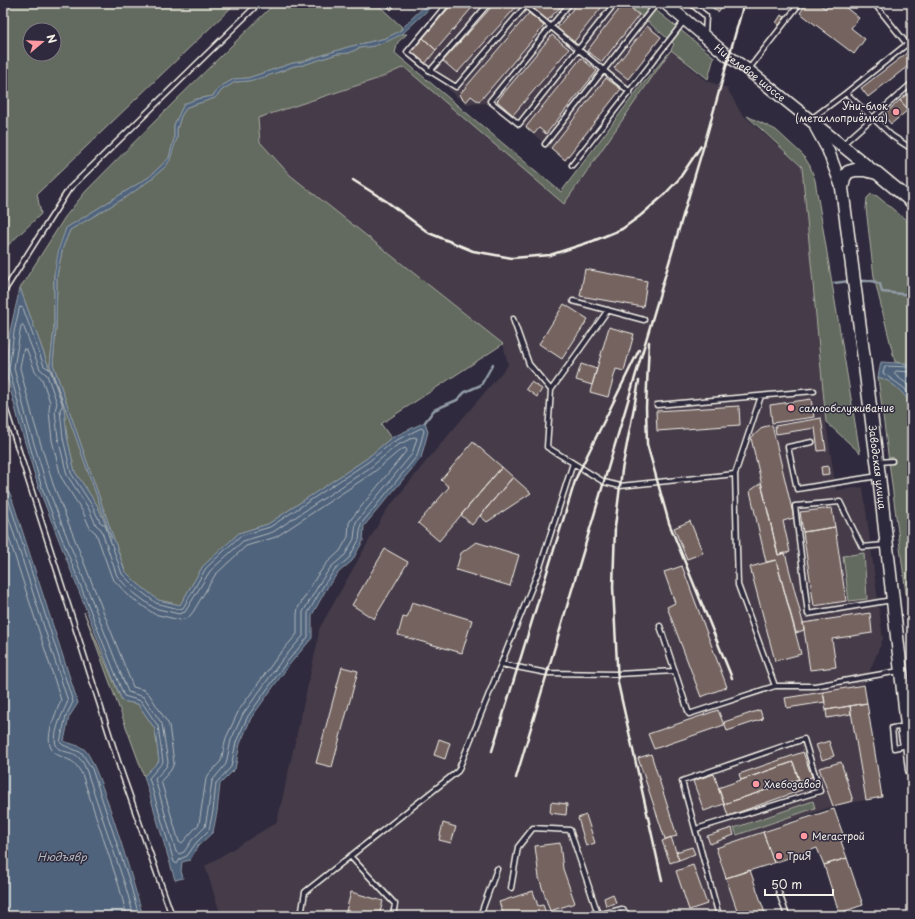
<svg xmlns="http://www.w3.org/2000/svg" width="915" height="919" viewBox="0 0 915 919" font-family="'Playpen Sans',sans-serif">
<rect width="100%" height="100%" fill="#2f2a3d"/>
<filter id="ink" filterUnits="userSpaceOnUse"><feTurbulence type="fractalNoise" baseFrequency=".025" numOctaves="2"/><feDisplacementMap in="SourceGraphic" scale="8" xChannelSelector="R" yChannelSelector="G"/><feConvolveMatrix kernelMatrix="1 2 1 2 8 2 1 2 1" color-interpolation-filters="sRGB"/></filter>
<g filter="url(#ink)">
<!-- built -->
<path fill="#443b48" d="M451 3H626L663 37 566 162 496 103 467 104 457 97 410 51Z
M671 50 705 80 727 88 741 113 802 167 826 422 836 490 863 487 883 639 864 685 882 797 833 806 716 848 738 916H221L205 866 277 822 317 644 319 629 385 512 428 459 508 365 503 344 290 175 260 142 258 118 380 78 404 67 564 203Z"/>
<!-- green -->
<path fill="#636b5e" stroke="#acaea3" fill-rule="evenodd" d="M3 3H236L37 194 41 214 3 250ZM30 30H54V54H30Z
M275 3H376L402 27 400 31 386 38 348 47 301 62 293 63 248 78 234 79 220 87 213 96 197 99 184 104 174 125V139L169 158 165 162 149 177 66 228 54 275V329L50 365 115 547 97 505 75 472 67 437 64 409 20 288 65 217 86 191 173 103Z
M626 3H647L714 57 708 79 671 50 564 204 404 67 380 78 258 118 260 142 290 175 503 344 381 424 391 438 366 459 268 524 239 533 203 566 180 605 158 600 137 583 125 571 53 364 56 329 57 275 63 247 70 230 128 196 150 180 166 166 177 138V129L181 116 187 107 215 98 222 90 235 82 248 81 282 71 294 66 303 65 337 54 349 53 359 48 374 46 402 34H407L398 42 395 53 561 192 637 91 671 50 674 44Z
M747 116 776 130 803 155 810 166 815 180 860 453 826 422 802 167Z
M871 194 877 196 912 225V364L895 362 874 277 866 208 867 198Z
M878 377C893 381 903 393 912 405V640Z
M864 553 867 599 849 601 843 556Z
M84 612 122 701 138 704 155 729 159 761 144 776Z
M813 801 815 808 737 835 734 828Z"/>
<!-- water -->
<path fill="#4f637b" stroke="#919ca7" d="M428 3H432L429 9 402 34 388 41 374 46 359 48 349 53 337 54 303 65 294 66 265 77 248 81 235 82 222 90 215 98 187 107 181 116 177 129V138L170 160 166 166 150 180 128 196 70 230 63 247 57 275 56 329 53 364 125 571 137 583 158 600 180 605 203 566 239 533 268 524 366 459 391 438 425 422 428 432 421 458 364 526 363 541 352 561 338 573 328 586 312 615V638L289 665 251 718 240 744 235 769 220 784 217 812 213 832 198 846 190 860 182 862 181 871 183 878 175 880 144 776 159 761 155 729 138 704 122 701 39 489 20 426 5 369 10 331 20 288 64 409 67 437 75 472 97 505 112 539 50 365 54 329V275L59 248 66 228 149 177 165 162 169 158 174 139V125L184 104 197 99 213 96 220 87 234 79 248 78 293 63 301 62 348 47 386 38 400 31 411 19Z
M881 362 912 364V405C903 393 893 381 878 377Z
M3 484 11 496 78 703 69 717 64 741C70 744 79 745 84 749 98 759 136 892 143 916H3Z"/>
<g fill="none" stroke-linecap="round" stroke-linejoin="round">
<!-- shore -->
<path stroke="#b2b8bc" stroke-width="1" d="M20 307 23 308 44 366 51 370 63 404 60 410 63 438 71 473 93 507 100 522 105 525 122 574 134 586 156 603 179 609 183 608 206 568 240 536 270 527 368 462 393 442 421 428 423 429 424 431 417 456 361 524 359 540 349 558 335 570 325 583 308 613V637L286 663 248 716 236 742 231 767 216 783 213 811 209 830 196 843 187 856 180 859 177 864 174 862 149 778 163 762 158 726 141 701 124 696 42 488 24 425 9 369 14 332Z
M23 325 40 369 47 375 57 403 55 411 58 438 67 475 89 509 96 525 101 529 117 576 130 590 154 608 179 614 185 612 210 571 243 541 273 532 371 467 396 446 414 437 417 438 412 454 356 522 354 539 345 555 331 567 321 581 303 612V636L282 660 243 714 231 740 226 764 212 781 208 810 205 827 192 840 184 852 179 854 176 852 155 779 166 767 168 762 162 724 144 697 128 692 47 486 28 424 14 368 21 326Z
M24 349 27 350 35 371 42 379 50 402 49 411 52 440 61 477 83 512 90 528 96 533 112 578 128 595 154 614 180 620 188 618 193 612 215 575 246 546 276 537 374 472 399 451 405 448 407 450 352 518 349 523 348 537 340 551 327 563 317 576 298 608 297 614V634L278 656 239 710 226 738 221 761 209 774 206 779 199 824 182 843 179 842 161 781 171 770 174 763 169 725 149 694 144 690 133 687 53 484 34 422 20 368Z
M912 367 885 366 883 373 904 388 912 398
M912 372 896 371 894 374 907 384 912 390
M3 491 8 498 73 702 66 716 60 742 63 745 82 753 92 769 130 883 139 916
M3 500 68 701C64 711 48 740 59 749 65 753 75 752 79 758 83 761 85 767 87 772L125 885 134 916
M3 519 61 700C56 714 39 746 58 755 74 763 72 758 82 774L119 886 127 916"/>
<!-- stream -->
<path stroke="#919ca7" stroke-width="2.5" d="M857 281H872L880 284 882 292 912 295
M834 283 850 281
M425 422 434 410 457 400 465 392 481 385 493 364"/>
</g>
<!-- building -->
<path fill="#746461" stroke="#f4f1e8" d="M384 3H397L391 10Z
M453 3H476L436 50 423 38Z
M495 3H513L517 6 457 73 443 61Z
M539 3H564L547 21 534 9Z
M578 3H605L573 43 556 29Z
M624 3 639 15 602 62 587 51Z
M706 3H725L718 12Z
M807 3H818L825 8 829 3H840L859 18 851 28 865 39 854 54 800 13Z
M529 13 544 26 479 102 471 96 466 102 459 95Z
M781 15 785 17 780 26 776 23Z
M647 26 661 37 628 79 614 68Z
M552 35 569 49 513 115 497 101Z
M423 38 436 50 425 64 411 52Z
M912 49V69L911 70 908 66 868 97 861 88Z
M581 58 597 71 546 134 539 128 534 134 526 127Z
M606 78 621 89 565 160 551 148Z
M912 90V114L900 100Z
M900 100 908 110 891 124 883 115Z
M585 269 647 281 643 307 580 296Z
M564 304 588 319 562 359 539 344Z
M609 327 634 334 624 371 616 369 608 397 590 392Z
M581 364 597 369 592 385 576 380Z
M531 382 542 389 537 397 526 389Z
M811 399 814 417 772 423 770 405Z
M739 406 740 425 657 431 656 411Z
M821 418 826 450 818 451 815 428 776 434 775 426Z
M772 425 794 518 783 521 790 552 778 555 751 438 763 427Z
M473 442 502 467 439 541 418 523 449 487 441 480Z
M828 466 829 474 822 475 821 467Z
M502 467 513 477 472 525 461 515Z
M513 477 531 493 487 522 480 516Z
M761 483 778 555 785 553 803 623 804 630 796 633 776 560 766 562 750 491Z
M832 508 835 527 803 532 800 512Z
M690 521 703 553 687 559 674 528Z
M835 527 846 601 814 606 803 532Z
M476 542 519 555 510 586 456 570 461 553Z
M385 549 408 562 374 619 352 605Z
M776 560 801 654 775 661 750 567Z
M682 566 727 687 701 697 667 607 675 603 664 572Z
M412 602 472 620 462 653 398 635 403 617 407 618Z
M870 613 872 633 832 639 836 667 810 670 803 623Z
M342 667 358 671 332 767 316 763Z
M864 685 867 703 826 710 823 692Z
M823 692 825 702 787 708 785 698Z
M867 703 882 797 866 800 850 706Z
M850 706 851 714 827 718 826 710Z
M718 710 724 725 654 749 648 734Z
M760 710 763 719 727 731 724 722Z
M439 739 450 743 445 759 434 755Z
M829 741 834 756 822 760 816 745Z
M803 752 812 777 799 781 793 762 741 780 739 774Z
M651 754 677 836 665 839 638 758Z
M793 762 799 779 724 804 718 788Z
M841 762 853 801 833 806 819 768Z
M714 774 724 804 704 811 693 781Z
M799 779 802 790 728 816 724 804Z
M551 802 567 804 566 815 550 813Z
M834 809 845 840 841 841 847 858 824 865 817 848 774 863 763 832Z
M586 815 595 843 586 846 578 818Z
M443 823 456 827 451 843 439 840Z
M732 828 734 835 710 844 707 836Z
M763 832 774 863 726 878 716 848Z
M671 837 679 860 670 863 662 841Z
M560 843 563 869 575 903 550 911 539 878 535 846Z
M692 847 695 854 679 860 676 852Z
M847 858 863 905 839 913 824 865Z
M693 865 707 904 689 910 676 871Z
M750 870 766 916H739L726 878Z
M533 891 538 906 543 905 547 916H504L499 902Z
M351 892 383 901 379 916H363L346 911Z
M613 894 616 903 606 906 604 898Z"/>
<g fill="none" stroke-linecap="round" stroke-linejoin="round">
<!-- lane casing -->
<g stroke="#f4f1e8" stroke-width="7">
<path id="lane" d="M448 3 407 52 430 71 456 87 528 3
M522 3 630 92
M570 3 490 101 519 124 615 3
M690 3 706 16 705 34
M874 3 907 44
M748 70 800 3
M430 71 489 3
M846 93 892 136 912 149
M811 119 846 93 912 40
M545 144 657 3
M842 145 912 83
M572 165 685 20
M3 293 69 189 259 3
M573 301 644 320
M608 310 551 390 547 447 604 482 620 486 735 474 738 585 775 686H815L899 671
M513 319 529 364 551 390
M3 401 121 771 172 916
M657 405 814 391
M812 442 788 447 797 489 878 476
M879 462 892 461
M735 474 761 396
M884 545 862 547 840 502 795 506 808 614 892 600
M660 626 689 714 775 686
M501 664 547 673 617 674 675 671
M901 735 903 746 894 748 892 728 900 727 901 735 906 734
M696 829 820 791 804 739 682 781 719 916
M350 856 395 904 393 916
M777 887 787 916
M511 888 518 847 533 828 570 830 598 914
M598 915 622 909 629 916
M301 916 305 892 458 771 540 567 573 463
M480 916 497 869"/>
</g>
<!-- secondary casing -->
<g stroke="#f4f1e8" stroke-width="14">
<g id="secondary">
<path id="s1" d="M665 3 728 56 748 70 876 173"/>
<path d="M816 128 828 150 842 188"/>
</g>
</g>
<!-- primary casing -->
<g stroke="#f4f1e8" stroke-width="15">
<g id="primary">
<path id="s2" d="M912 202 877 173 864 170H855L848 172 844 178 842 188 879 476 912 770"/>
</g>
</g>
<!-- lane -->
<use href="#lane" stroke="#2f2a3d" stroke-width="4"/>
<!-- secondary -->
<use href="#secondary" stroke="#2f2a3d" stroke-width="11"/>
<!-- primary -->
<use href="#primary" stroke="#2f2a3d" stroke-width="12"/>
<!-- rail -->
<path stroke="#f4f1e8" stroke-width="2.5" d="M353 180 386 201 429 233 473 251 512 258 550 255 593 241 622 229 640 216 663 196 679 179 701 146
M649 342 646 407 647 444 669 523 732 678
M639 381 622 470 615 527 613 587 618 683 662 880
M492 751 576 478 639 350
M516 778 706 138 744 3"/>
</g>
</g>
<!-- markers -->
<g fill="#ff9aa2" stroke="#2f2a3d" stroke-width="1.5">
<circle cx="896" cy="112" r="4"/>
<circle cx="791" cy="408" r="4"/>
<circle cx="756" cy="784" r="4"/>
<circle cx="804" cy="836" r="4"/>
<circle cx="779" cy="856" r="4"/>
</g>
<g text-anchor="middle" stroke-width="3" stroke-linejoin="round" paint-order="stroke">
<!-- street labels -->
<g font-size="10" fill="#f4f1e8" stroke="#2f2a3d">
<text dy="4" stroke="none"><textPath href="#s1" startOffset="110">Никелевое шоссе</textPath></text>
<text dy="4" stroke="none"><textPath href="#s2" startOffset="374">Заводская улица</textPath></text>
</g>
<!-- poi labels -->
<g font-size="10" fill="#f4f1e8" stroke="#2f2a3d" text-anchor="start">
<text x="888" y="110" text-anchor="end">Уни-блок<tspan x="888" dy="12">(металлоприёмка)</tspan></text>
<text x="799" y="412">самообслуживание</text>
<text x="764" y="788">Хлебозавод</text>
<text x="812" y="840">Мегастрой</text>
<text x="787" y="860">ТриЯ</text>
</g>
<!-- water labels -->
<g font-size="11" font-style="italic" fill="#b2b8bc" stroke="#2f2a3d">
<text x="62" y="861">Нюдъявр</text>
</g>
</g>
<!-- margin -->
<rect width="915" height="919" fill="none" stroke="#2f2a3d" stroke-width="16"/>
<rect x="8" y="8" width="899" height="903" fill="none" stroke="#f4f1e8" stroke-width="1.5" filter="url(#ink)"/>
<!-- north arrow -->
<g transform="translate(42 42) rotate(71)"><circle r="19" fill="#2f2a3d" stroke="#7e7a81"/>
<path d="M0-3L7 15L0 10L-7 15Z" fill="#ff9aa2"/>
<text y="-6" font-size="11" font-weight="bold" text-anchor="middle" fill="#f4f1e8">N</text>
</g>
<!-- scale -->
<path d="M765 889v6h68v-6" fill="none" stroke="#f4f1e8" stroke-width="2"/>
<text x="771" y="889" font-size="12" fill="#f4f1e8" stroke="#2f2a3d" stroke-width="3" paint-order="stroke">50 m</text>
</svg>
